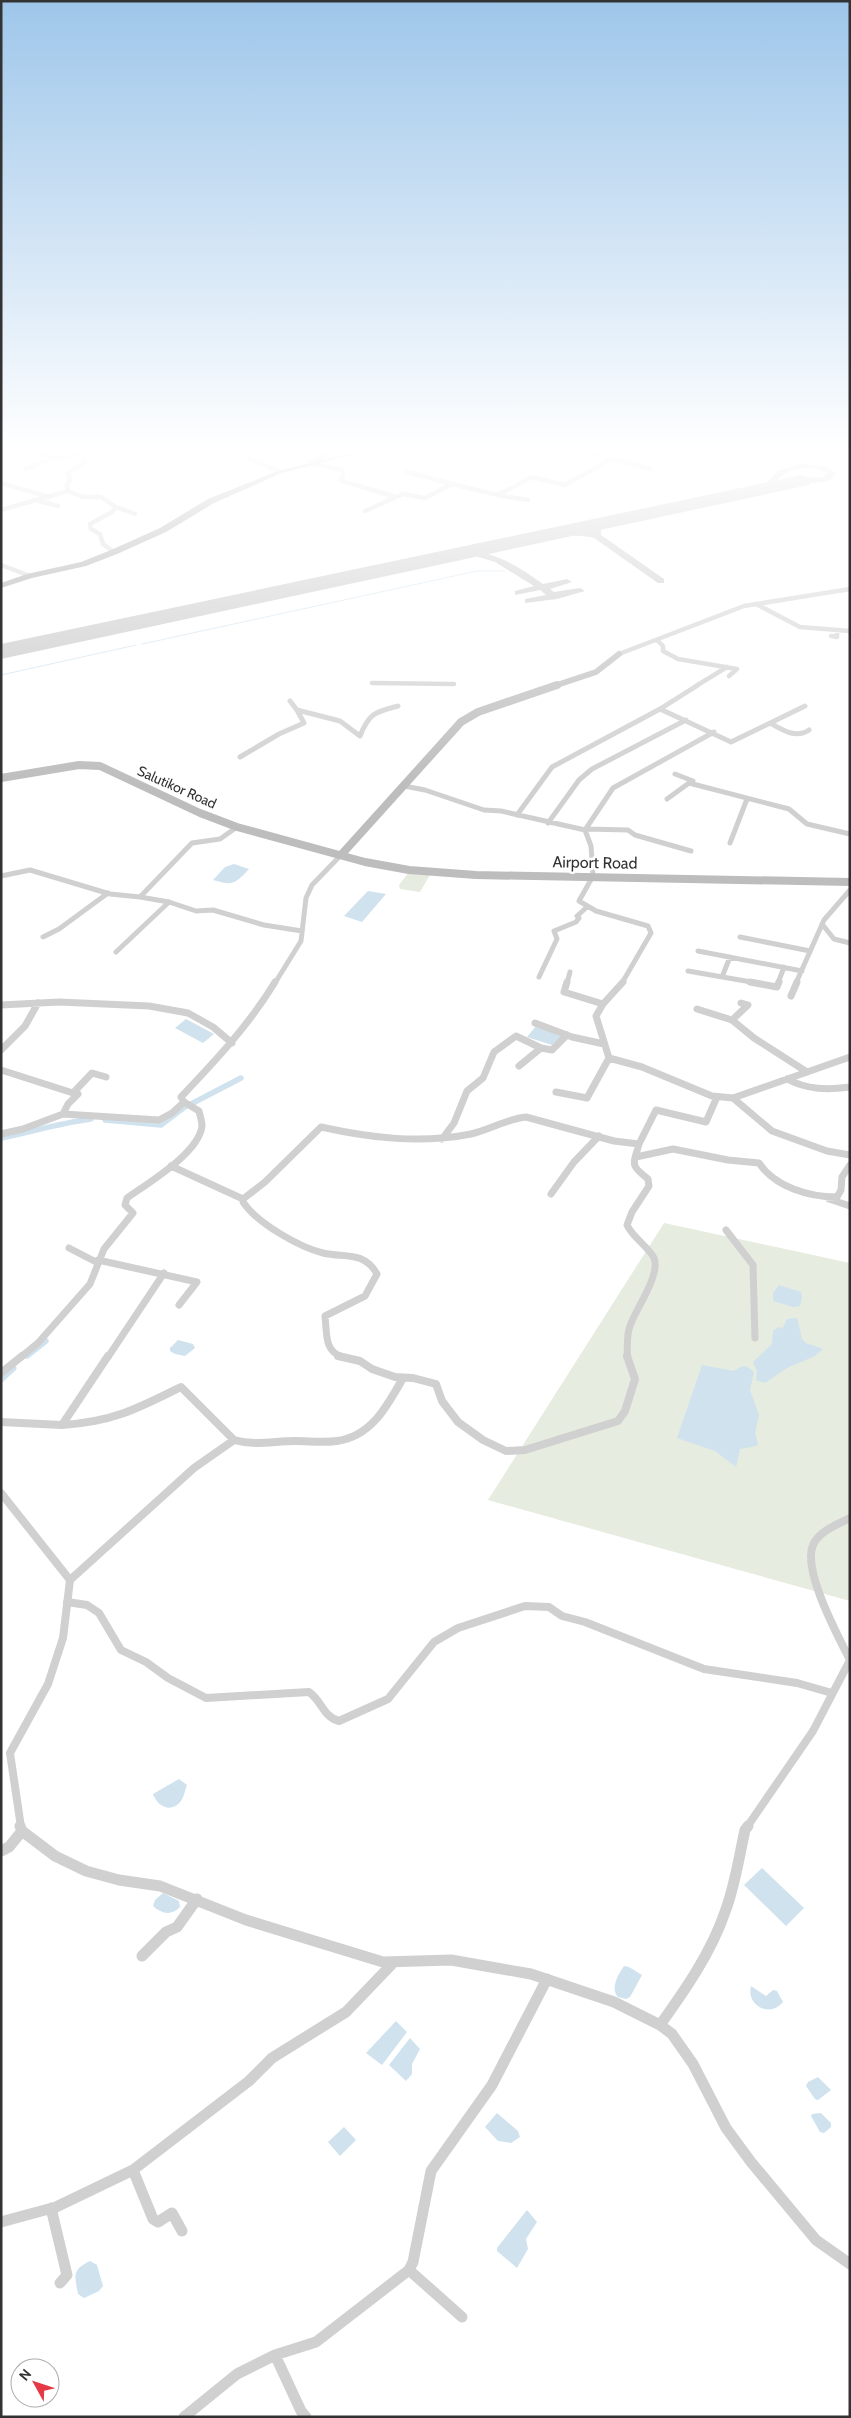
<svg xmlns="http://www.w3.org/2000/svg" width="851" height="2418" viewBox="0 0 851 2418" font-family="Cabin,sans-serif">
<rect width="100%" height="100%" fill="#fff"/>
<!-- green -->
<path fill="#e6ecdf" d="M409 872 430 875 420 892 400 889 399 885Z
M664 1223 850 1263V1601L488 1500Z"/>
<!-- water -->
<path fill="#cfe2ee" d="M234 864 249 869C235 884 233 886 213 880L225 867Z
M368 891 386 894 362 922 344 916Z
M186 1019 214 1034 203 1043 175 1028Z
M536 1026 562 1037 552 1045 527 1037Z
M779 1285 801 1292 802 1298 800 1306 793 1307 773 1301V1293Z
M797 1318 802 1339 806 1343 823 1349 815 1356 787 1368 765 1383 756 1380 757 1371 753 1362 772 1344 773 1331 779 1327 783 1328 787 1319Z
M178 1340 193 1344 195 1348 185 1356 175 1354 170 1351V1348Z
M702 1365 734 1371C742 1365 745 1364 754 1372L750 1390 759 1415 755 1433 758 1444 756 1446 740 1449 736 1467 715 1451 677 1438Z
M179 1779 187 1785C185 1790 184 1797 181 1801 171 1814 157 1806 153 1794Z
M762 1868 804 1908 786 1926 744 1885Z
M163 1893 179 1901 180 1907C171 1916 162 1914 153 1906L155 1900Z
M624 1966 629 1967 642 1975 630 1997 626 1999 618 1997C610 1988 618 1975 624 1966Z
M751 1986 766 1996 773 1990 777 1991 783 2002C770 2018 746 2006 751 1986Z
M396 2021 407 2032 382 2065 366 2053Z
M410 2038 420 2049 412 2064V2074L406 2081 389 2065Z
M818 2077 831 2090 818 2100 815 2099 806 2086 808 2082Z
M497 2113 518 2131 520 2137 511 2143 498 2141 485 2127Z
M821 2113 831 2123V2127L824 2133 820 2132 811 2116 812 2114Z
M344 2127 356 2140 340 2156 328 2142Z
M527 2210 537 2222 526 2239 528 2249 517 2268 497 2251V2248Z
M90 2261 97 2265 103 2286 99 2291 84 2298 78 2294C75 2276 71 2270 90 2261Z"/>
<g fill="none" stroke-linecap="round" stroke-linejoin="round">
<!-- stream -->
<path stroke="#cfe2ee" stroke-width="1" d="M142 644 477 571H505
M1 675 136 645"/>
<!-- canal-far1 -->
<path stroke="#cfe2ee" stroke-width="5.5" d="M191 1104 241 1078
M105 1120 161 1125 186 1106
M1 1138C31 1132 60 1123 91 1119
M27 1356 46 1341"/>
<!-- canal -->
<path stroke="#cfe2ee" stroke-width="7" d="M1 1379 13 1368"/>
<!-- taxiway -->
<path fill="#c4c4c4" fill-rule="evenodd" d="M801 464 825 466 836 473 829 481 802 484 798 481 799 479 824 477 827 473C816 466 794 466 783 475 778 479 775 485 769 490L762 488 778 471Z
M605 520 612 522 601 530V535L664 579V583H658L594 538C584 535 568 537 561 531L565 528 592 532 593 527Z
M463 550C494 551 518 566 543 584L567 579 572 582 550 589 554 592 580 588 585 591 557 599 525 603V599L546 595 540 590 515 595V591L534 586 495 562 475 556 460 555 458 553Z"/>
<!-- runway -->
<path fill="#c4c4c4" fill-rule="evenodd" d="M802 475 809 477 813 481 809 485 1 659V644Z"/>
<!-- street-far4 -->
<path stroke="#d0d0d0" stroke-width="4.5" d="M30 450C50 456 62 464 81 452
M245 450 247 457 280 472
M582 451 651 469
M311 463 342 470 343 476 340 480 342 481 396 497 403 494 425 498 452 484 498 495 532 477 565 485 613 458
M26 469 53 458
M407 472 452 484
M1 483 49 497
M68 491 83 497H101L116 507 112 512 90 524 91 529 100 534 103 544 114 552
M498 495 528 500
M39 501 58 506
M116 507 135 514
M1 510 68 491 67 485 70 480 68 473 85 463 81 452 83 450
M365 511 396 497
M1 565 30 576
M756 604 800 627 850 631
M831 636 837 637V631
M658 641 663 646V651L678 659 737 669 729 676
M619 654 744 606 850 589
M372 683 454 684
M696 686 727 667"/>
<!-- street-far3 -->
<path stroke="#d0d0d0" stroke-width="5" d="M290 701 297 710 340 721 360 736C369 713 375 712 398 706
M660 709 731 742 805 706
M770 723C782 730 796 739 809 730
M240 757 279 734 304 723 297 710
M675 774 693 781 689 783 789 809 807 824 850 834
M404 786 425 790 484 810 501 811 585 830
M667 799 689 783
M517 815 552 767 660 709 698 685
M548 823 579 780 592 769 686 720
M237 827 220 839 192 843 140 897 169 902 196 911 213 910 264 925 302 931
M586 829 628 830 635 835 691 851
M730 843 747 799
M1 876 30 870 110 894 140 897
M822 924 834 939 850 943
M43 937 59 929 108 893
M740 937 810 951
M698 951 802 971
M116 952 169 902
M688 971 757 983
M539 977 557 939 554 931 576 922 579 918 577 916 587 907
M722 977 730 957
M275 983 301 941 306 898 312 885 341 855
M567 983 570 972
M622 983 651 933 648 926 596 911 579 901 593 876 591 846 585 830 613 788 714 732
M778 983 784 967
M796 983 824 920 850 890"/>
<!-- street-far2 -->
<path stroke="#d0d0d0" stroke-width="7" d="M567 982 564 992 603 1004
M623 982 603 1004 596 1016 609 1058 642 1067 712 1096 733 1098 850 1057
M750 982 777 987 779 982
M791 996 797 982
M741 1003 748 1005 732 1020 754 1038 807 1072
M1 1005 59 1002 149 1006 188 1013 213 1027 232 1043
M697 1009 732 1020
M535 1023 572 1037 604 1044
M1 1050 25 1026 38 1003
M519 1066 541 1048
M1 1070 73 1093
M787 1079C808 1090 827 1090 850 1087
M556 1092 587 1098 609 1058
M733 1098 772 1131 827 1151 850 1155
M63 1114 159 1120 172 1113 184 1102
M1 1134 23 1129 63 1114 68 1104 78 1094 73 1093 92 1073 106 1077
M442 1139 454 1123 467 1091 483 1078 494 1052 516 1036 541 1048 552 1050 567 1035
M639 1144 656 1110 706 1122 717 1097
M636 1157 673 1149 728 1160 759 1163C775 1187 809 1197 837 1197L841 1190 842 1177 850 1165
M171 1166 243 1199
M551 1194 574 1162 599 1136
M829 1199 850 1206
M726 1230 753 1265 755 1338
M69 1248 98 1263
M98 1260 197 1282 179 1305
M21 1357 38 1343 90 1284 104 1249 133 1213 125 1205 127 1198C148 1183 199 1153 202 1126 202 1121 200 1116 199 1111L184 1102 181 1097C216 1060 249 1025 275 982
M108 1357 164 1273
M343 1357C324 1352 327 1333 325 1316L365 1296 377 1274C364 1251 345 1258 323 1253 299 1247 257 1223 243 1202V1199L265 1182 321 1127C371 1138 420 1144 471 1134 490 1130 506 1119 526 1117L614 1141 639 1144
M627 1357C628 1348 626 1335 630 1326 635 1310 661 1275 654 1258 648 1246 633 1238 627 1225L632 1212 649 1186 648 1179C630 1165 633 1165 639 1144"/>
<!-- street-far1 -->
<path stroke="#d0d0d0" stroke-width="8" d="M338 1356 360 1361 372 1369 395 1377 413 1378 436 1384 442 1401 458 1422 483 1440 506 1451 525 1450 618 1421 625 1411 635 1379 627 1356
M1 1373 22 1356
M1 1422 62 1425 108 1356
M62 1425C112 1422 137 1409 181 1387L234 1440
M1 1493 70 1580 63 1638 48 1684 10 1753 21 1827
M70 1580 194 1468 234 1440C255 1446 274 1441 295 1441 309 1441 323 1443 337 1441 372 1436 387 1406 403 1378
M67 1602 87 1605 99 1613 121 1650 146 1662 168 1678 206 1698 309 1692C322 1701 323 1717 339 1721L388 1699 434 1642 458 1628 525 1606 549 1607 562 1616 585 1622 704 1669 797 1683 832 1693
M747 1827 813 1731 850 1660C838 1636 802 1570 813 1545 819 1531 838 1524 850 1518"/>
<!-- street -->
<path stroke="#d0d0d0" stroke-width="11" d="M20 1826 22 1831 55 1856 86 1871 119 1880 160 1886 246 1920 383 1962 451 1960 531 1974 614 2002 660 2025 672 2034 693 2064 726 2128 751 2162 816 2240 850 2264
M1 1851 9 1847 22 1831
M142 1956 166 1932 177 1927 197 1899
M660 2025C685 1990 711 1953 725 1912 735 1886 739 1857 745 1830L748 1826
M133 2170 153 2219 158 2222 172 2213 182 2231
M51 2208 67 2275 60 2283
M1 2222 56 2207 133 2170 249 2081 272 2058 346 2012 394 1962
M409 2270 462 2317
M275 2355 301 2411 306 2417
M184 2417 237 2374 275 2355 316 2342 409 2270 413 2262 431 2171 492 2085 547 1979"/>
<!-- secondary-far1 -->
<path stroke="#bdbdbd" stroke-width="6" d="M311 463 333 450
M554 686 596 672 619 654"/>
<!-- secondary -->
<path stroke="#bdbdbd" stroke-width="8" d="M1 778 79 765 100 766 200 813 237 827 365 862 409 870 476 875 850 882
M341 855 461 722 478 712 557 685"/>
<!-- highway -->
<path fill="#9a9a9a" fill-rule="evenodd" d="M361 450H372L282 473 214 503 166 532 117 554 86 566 32 578 1 588V583L27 574 81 562 111 550 160 528 208 499 278 471Z"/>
</g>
<!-- sky -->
<linearGradient id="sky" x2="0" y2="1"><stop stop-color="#9ec6ea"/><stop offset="0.57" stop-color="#fff"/><stop offset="1" stop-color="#fff" stop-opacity="0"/></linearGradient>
<rect width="851" height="788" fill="url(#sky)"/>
<g text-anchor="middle" stroke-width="5" stroke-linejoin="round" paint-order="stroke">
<!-- far-street labels -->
<g font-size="14" fill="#333" stroke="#fff">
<text transform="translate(177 787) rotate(24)" y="5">Salutikor Road</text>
</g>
<!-- street labels -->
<g font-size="16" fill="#333" stroke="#fff">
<text transform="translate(595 862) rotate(1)" y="6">Airport Road</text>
</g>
</g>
<!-- border -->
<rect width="851" height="2418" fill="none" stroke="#333333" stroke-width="5"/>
<!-- north arrow -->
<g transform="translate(35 2383) rotate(310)"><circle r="24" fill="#ffffff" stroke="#adadad"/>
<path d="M0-4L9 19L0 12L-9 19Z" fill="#e63946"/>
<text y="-8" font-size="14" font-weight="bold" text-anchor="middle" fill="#333333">N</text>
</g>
</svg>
